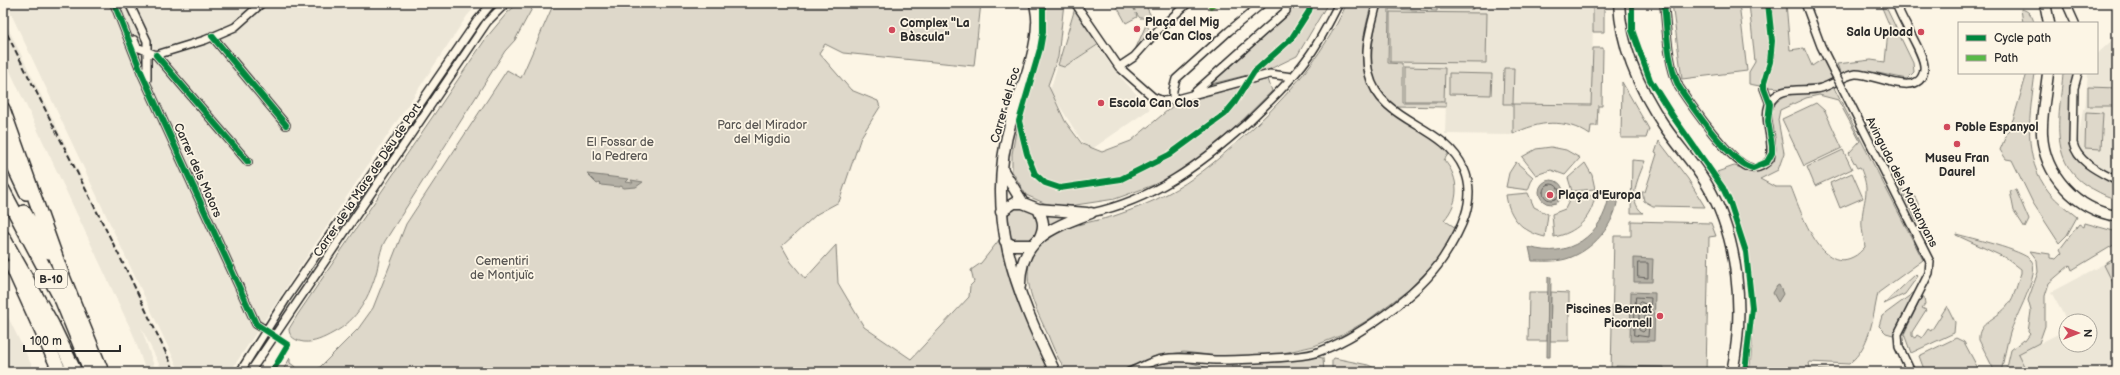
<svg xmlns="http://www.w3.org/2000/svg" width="2120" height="375" viewBox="0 0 2120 375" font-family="'Balsamiq Sans',sans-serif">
<rect width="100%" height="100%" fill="#fcf5e5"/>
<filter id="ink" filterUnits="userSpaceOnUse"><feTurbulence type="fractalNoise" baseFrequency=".025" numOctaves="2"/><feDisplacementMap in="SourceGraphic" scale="8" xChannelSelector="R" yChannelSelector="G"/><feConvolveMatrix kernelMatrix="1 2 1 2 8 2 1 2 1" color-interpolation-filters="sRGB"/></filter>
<g filter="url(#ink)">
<!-- built -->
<path fill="#ece6d7" d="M6 3H264L266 6 270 3H479L467 16 230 372H180Z
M1437 3H1593L1592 105 1513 104V134L1510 135 1445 134 1446 102H1402V64H1388L1389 9 1437 11Z
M3 18 71 156 177 372H163L141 327 156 372H146L133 334 3 56Z
M2117 36V176L2088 160 2082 152 2078 142 2083 109H2085L2088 73H2097V54Z
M1097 46 1115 71 1150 109 1092 149 1083 143 1050 91 1058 64 1064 67Z
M2117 257V372H2027L2018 354 2066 330V345H2090V321H2067L2051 292Z
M3 307 35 372H3Z"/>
<!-- green -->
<path fill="#ded8ca" stroke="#84827a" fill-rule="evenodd" d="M519 3H535L515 40 505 51 385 241C380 250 379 260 377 270 370 296 357 321 333 333 324 338 314 343 304 342 296 341 289 337 289 329L298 314 487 37 507 13Z
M554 3H981L974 66 843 53 825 44 819 53 851 90 878 101 880 107 861 137 839 202 817 214 782 246 791 262 805 279 836 245 838 283 864 327 911 359 969 297 970 286 974 282 971 270 981 263 1003 235 1055 372H315L358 329 373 308 406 224 507 70 521 78Z
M1045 3H1064L1058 57 1048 85 1065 121 1082 144 1102 152 1131 141 1174 105 1268 79 1272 91 1210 152 1167 180 1115 199 1063 207 1044 203 1026 195 1012 171V154L1016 131 1043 45Z
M1115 3C1123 3 1132 3 1135 11L1134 6 1130 3H1152L1153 4 1147 8 1152 18H1140L1136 13 1137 17 1126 23Z
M1290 3H1328L1297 56 1268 70 1211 84 1287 16 1291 4Z
M1347 3H1372C1356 56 1356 91 1406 123 1422 133 1437 139 1449 153L1444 160C1460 178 1460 202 1444 220L1456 228 1436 262 1407 291 1368 320 1342 335 1314 346 1279 354 1252 357H1226L1184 352 1156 356 1121 372H1068C1059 362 1053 348 1048 335 1036 309 1018 277 1035 249 1048 227 1091 223 1114 216 1132 210 1150 203 1167 194 1192 181 1214 163 1235 144 1281 104 1322 59 1347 3Z
M1381 3H1437V11L1389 9 1388 63 1402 64V102H1446V107L1394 106C1360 82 1373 36 1381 3Z
M1440 3H1473V9H1440Z
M1593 3H1604V32H1593Z
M1672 3H1739L1747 71 1682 79Z
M1749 3H1786L1790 50 1804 48 1812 66 1824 58 1833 81C1807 89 1776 90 1749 84V72L1755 62Z
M1880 3H1884L1913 63 1914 72 1907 79 1868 71 1841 75 1837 64 1871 60 1885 62 1888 31 1891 29Z
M1075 8 1099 44 1064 67 1058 65Z
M2021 9C2028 10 2033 16 2034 23H2023Z
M1390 12 1487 13 1486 63 1390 62Z
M1146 25 1152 32 1136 50H1135Z
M1593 48H1603L1602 106H1598L1597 126H1591L1590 135C1565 118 1539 121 1513 134V104H1503L1504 68H1514L1513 104 1591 105Z
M1404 67 1445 68 1444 101H1404Z
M1449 73 1492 74 1491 95 1449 94Z
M2027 73H2035C2030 114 2021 157 2049 192 2057 202 2067 209 2077 217L2067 235 2059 243 2033 203 2012 160 2006 159 2000 150 2014 117Z
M2063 73H2076C2069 83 2068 137 2071 149 2071 151 2074 155 2075 157 2083 167 2106 177 2117 183V199C2106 197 2099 192 2089 187 2047 162 2060 114 2063 73Z
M1622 82 1649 129 1646 138H1621Z
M1833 86 1923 260 1878 293C1872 320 1871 345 1849 364L1809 362 1810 369 1850 372H1749C1759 303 1752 233 1717 172L1734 166 1757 171 1772 161C1773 154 1775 147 1775 140 1775 130 1771 122 1772 112 1774 90 1817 89 1833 86ZM1819 95 1838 100 1860 141 1849 153 1857 168 1860 167C1871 192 1864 195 1862 219 1861 228 1864 238 1865 247 1862 250 1858 255 1853 257 1820 274 1800 209 1791 187H1775L1760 179 1778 170 1784 153 1778 120 1780 110 1806 98Z
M2088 87 2117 88V106H2088Z
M1816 103 1825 111 1842 148 1804 166 1782 119Z
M2086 112 2103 113 2101 149 2085 148Z
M1659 141 1688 179 1705 207 1653 206 1644 201 1642 192H1645L1657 154 1655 153Z
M1551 147 1566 150 1580 158 1565 175 1551 170 1536 175 1522 157 1536 149Z
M1843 150 1852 169 1815 186 1807 167Z
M1632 160 1645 161C1639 177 1626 200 1643 213H1631Z
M1516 162 1533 177 1528 190 1506 187 1509 173Z
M1585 163 1592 175 1595 189 1572 191 1568 178Z
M1852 173 1863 198 1840 208 1830 183Z
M1901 189C1917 190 1923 210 1917 222Z
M2016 190 2029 220 2025 228 2014 211 2010 191Z
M1528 193 1534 207 1548 214 1545 237C1523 232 1509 218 1506 195Z
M1572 195 1595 196C1591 219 1576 233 1554 237L1552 214 1565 209Z
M1020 207 1036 213 1041 226 1032 241 1011 240 1008 215 1014 209Z
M1047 212 1074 215 1046 229 1044 216Z
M1631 221 1711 223 1716 236 1709 237 1706 372H1611L1614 236H1631Z
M2085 223 2117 232V243L2072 270 2070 265 2049 283 2045 296V326L2039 343 2018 354 2027 372H2006L2011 350 2023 340 2025 341 2030 334 2028 332 2031 311 2028 300 2038 272 2037 260 2030 251 2050 254V258L2056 259 2062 253 2060 249 2079 224 2084 227Z
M1956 234C1971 238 2022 250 2031 260 2042 272 2014 319 2010 333 2006 346 2004 359 2001 372H1995L1979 340C1977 322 1999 318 2008 305 2015 296 2017 284 2021 273V269L2008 259 1956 235Z
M2117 257V291L2104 265Z
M1916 274 1918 276 1905 294 1884 304Z
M1916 291 1893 335 1886 333 1879 326 1882 316Z
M1529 292H1548L1547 341H1528Z
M1551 292 1569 293V341H1550Z
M1922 296 1924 297 1925 304 1922 308 1926 310 1912 332V336L1915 338 1917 335 1922 338 1928 329 1931 331 1947 306 1955 322 1954 333 1911 353 1904 334Z
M1956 338 1964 342 1980 372H1925L1919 356Z
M1317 357 1323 358 1324 372H1235L1232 367 1235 363 1278 362Z
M290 358V363L302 372H282Z
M1334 358 1368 365 1383 372H1332V361Z
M1185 361 1222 372H1141L1158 364Z"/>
<!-- water -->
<path fill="#b4b0a5" stroke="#7d7b74" d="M587 174 629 179 626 182 633 183 631 180 643 182 636 187 624 188 621 186 619 187 601 185 599 183 597 184Z
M1539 192a12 12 0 1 1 24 0a12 12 0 1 1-24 0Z
M1609 196H1618C1616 224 1593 251 1566 259 1555 262 1543 261 1532 261L1529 247C1568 260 1603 235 1609 196Z
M1634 258 1653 259 1652 282H1634Z
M1548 277H1551L1550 357H1547Z
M1779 285 1783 294 1778 302 1773 293 1777 286Z
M1631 292 1655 293 1654 341H1630Z
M1616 366 1664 367V372H1616Z"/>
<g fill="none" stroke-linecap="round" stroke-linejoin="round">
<!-- shore -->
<path stroke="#62605c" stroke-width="1" d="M1543 192a8 8 0 1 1 16 0a8 8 0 1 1-16 0Z
M1638 263H1648V278L1638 277Z
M1636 297 1651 298 1648 337 1634 335Z
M1641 302 1645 304V330L1643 332 1639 330V303Z
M1620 372 1622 370 1660 372"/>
<!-- street casing -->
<g stroke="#2b2b2b" stroke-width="10">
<path id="street" d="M114 3 142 74 256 324 276 336
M129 3 147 41V79
M1075 3 1119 67 1153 97 1163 101 1173 100 1270 74 1292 77
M1664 3C1667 30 1667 62 1679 87 1691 105 1733 166 1752 168 1759 169 1766 164 1770 159 1775 141 1763 122 1769 105 1778 83 1805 93 1821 88 1832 85 1843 76 1855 74 1872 72 1921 101 1924 69 1926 55 1901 21 1896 3
M1805 3 1821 46 1834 72
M2066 3 2075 23
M212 36 286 125
M134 40 137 47 156 55 205 40 235 27 262 3
M156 55 248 162
M1119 67 1134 57 1158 30 1188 3
M2078 73 2074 88 2073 143C2077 162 2100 172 2117 181
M1764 88 1770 104
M1843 89 1930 262 1929 273 1898 334 1899 347 1911 372
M1193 94 1286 11V6L1283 3
M1173 100V90L1176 79 1229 31 1263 3
M1091 213C1153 200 1201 164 1247 123 1269 102 1291 81 1309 56 1321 39 1330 21 1339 3
M240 372 286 299 477 21 492 3
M250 372 468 50 487 22 506 3
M1129 372C1140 368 1152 360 1163 359 1182 355 1200 360 1219 360 1237 360 1255 359 1272 358 1285 357 1302 357 1315 353 1356 339 1419 295 1443 258 1460 232 1478 200 1464 169 1444 123 1381 124 1369 74 1363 50 1371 27 1377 3"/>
</g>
<!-- secondary casing -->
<g stroke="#2b2b2b" stroke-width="13">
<path id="secondary" d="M1035 3C1036 10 1038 17 1037 24 1036 58 1020 89 1011 121 984 213 1015 290 1055 372
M1619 3C1621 49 1639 89 1665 127 1678 146 1694 163 1706 183 1739 237 1745 311 1732 372
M2045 3 2049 23
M2048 73C2046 93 2041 114 2042 134 2044 175 2077 210 2117 216
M1002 169 1023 203
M1038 209C1044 221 1045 227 1039 239
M1001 212 1014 203H1023L1038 209 1087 213
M1005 241 1012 245H1031
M1020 286C1019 238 1054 227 1091 213"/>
</g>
<!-- highway casing -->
<g stroke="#2b2b2b" stroke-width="16">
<path id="highway" d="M3 109 62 274 102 372
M3 144 26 193
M3 190 62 301 91 372
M24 212 49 252
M3 237 52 324 75 372
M12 266 60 372"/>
</g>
<!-- street -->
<use href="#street" stroke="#fcf5e5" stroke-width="7"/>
<!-- secondary -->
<use href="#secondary" stroke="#fcf5e5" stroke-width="10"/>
<!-- highway -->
<use href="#highway" stroke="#fcf5e5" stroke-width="13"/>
<!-- rail -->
<path stroke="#2b2b2b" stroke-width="2" stroke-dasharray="6 3" stroke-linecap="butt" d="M3 26 130 277 175 372"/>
<!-- street-bridge casing -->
<g stroke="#2b2b2b" stroke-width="10" stroke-linecap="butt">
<path id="street-bridge" d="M1834 72 1843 89"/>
</g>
<!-- street-bridge -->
<use href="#street-bridge" stroke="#fcf5e5" stroke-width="7"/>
<!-- quiet -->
<path stroke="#58b947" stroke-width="5" stroke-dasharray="10 5" stroke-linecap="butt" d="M1209 3 1211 6 1215 3"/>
<!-- cycleway casing -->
<g stroke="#fcf5e5" stroke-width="8">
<path id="cycleway" d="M114 3 142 74 256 324 288 345 272 372
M1043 3V32L1040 49 1019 121 1027 154 1035 174 1045 183 1060 188 1121 179 1169 155 1225 114 1235 102 1254 72 1291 39 1309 11 1311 3
M1632 3V30L1650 80 1674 118 1723 188 1730 203 1746 252 1752 308 1745 372
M1664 3C1667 30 1667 62 1679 87 1693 108 1730 163 1753 168L1767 162 1772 153V146L1768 121 1770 104 1764 88V82L1770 62 1772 41 1768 3
M212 36 286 125
M156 55 248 162"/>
</g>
<!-- cycleway -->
<use href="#cycleway" stroke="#00873e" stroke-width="6"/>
</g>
</g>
<!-- markers -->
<g fill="#d1495b" stroke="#fcf5e5" stroke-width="1.5">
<circle cx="1137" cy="29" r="4"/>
<circle cx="892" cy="30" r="4"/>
<circle cx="1921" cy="32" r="4"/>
<circle cx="1101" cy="103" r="4"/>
<circle cx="1947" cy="127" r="4"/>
<circle cx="1957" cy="144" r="4"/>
<circle cx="1550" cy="195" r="4"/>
<circle cx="1660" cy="316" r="4"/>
</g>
<g text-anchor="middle" stroke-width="3.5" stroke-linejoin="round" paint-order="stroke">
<!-- shield labels -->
<rect fill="#fcf5e5" stroke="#6a6863" stroke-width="1" x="35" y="270" width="32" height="18" rx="3"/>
<g font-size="11" font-weight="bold" fill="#2b2b2b">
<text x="51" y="283">B-10</text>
</g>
<!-- poi labels -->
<g font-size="12" font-weight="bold" fill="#2b2b2b" stroke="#fcf5e5" text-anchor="start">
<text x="1145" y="26">Plaça del Mig<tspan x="1145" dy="14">de Can Clos</tspan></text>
<text x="900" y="27">Complex "La<tspan x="900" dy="14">Bàscula"</tspan></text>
<text x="1913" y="36" text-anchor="end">Sala Upload</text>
<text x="1109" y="107">Escola Can Clos</text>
<text x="1955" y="131">Poble Espanyol</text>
<text x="1957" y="162" text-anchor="middle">Museu Fran<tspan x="1957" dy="14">Daurel</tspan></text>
<text x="1558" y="199">Plaça d'Europa</text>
<text x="1652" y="313" text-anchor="end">Piscines Bernat<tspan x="1652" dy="14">Picornell</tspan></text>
</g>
<!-- street labels -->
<g font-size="12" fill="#2b2b2b" stroke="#fcf5e5">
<text transform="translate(1005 105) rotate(-74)" y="4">Carrer del Foc</text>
<text transform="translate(198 170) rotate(66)" y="4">Carrer dels Motors</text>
<text transform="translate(367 180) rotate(-56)" y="4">Carrer de la Mare de Déu de Port</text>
<text transform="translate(1902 182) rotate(63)" y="4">Avinguda dels Montanyans</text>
</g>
<!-- park labels -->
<g font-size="12" fill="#585653" stroke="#fcf5e5">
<text x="762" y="129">Parc del Mirador<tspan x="762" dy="14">del Migdia</tspan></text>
<text x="620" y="146">El Fossar de<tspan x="620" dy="14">la Pedrera</tspan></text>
<text x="502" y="265">Cementiri<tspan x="502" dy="14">de Montjuïc</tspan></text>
</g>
</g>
<!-- margin -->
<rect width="2120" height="375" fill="none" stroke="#fcf5e5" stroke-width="16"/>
<rect x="8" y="8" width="2104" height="359" fill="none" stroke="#2b2b2b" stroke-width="1.5" filter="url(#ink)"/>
<!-- legend -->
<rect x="1958" y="22" width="140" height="52" fill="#fcf5e5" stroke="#a8a49b"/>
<rect x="1966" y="35" width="20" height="6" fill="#00873e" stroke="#a8a49b"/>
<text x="1994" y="42" font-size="12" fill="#2b2b2b">Cycle path</text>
<rect x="1966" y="55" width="20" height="6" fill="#58b947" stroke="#a8a49b"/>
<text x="1994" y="62" font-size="12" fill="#2b2b2b">Path</text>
<!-- north arrow -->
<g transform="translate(2078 333) rotate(90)"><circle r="19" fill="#fcf5e5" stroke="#a8a49b"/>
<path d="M0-3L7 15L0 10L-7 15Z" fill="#d1495b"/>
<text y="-6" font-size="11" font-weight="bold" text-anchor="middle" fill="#2b2b2b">N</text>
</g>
<!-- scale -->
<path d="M24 345v6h96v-6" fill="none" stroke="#2b2b2b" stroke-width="2"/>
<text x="30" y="345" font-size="12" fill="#2b2b2b" stroke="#fcf5e5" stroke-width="3" paint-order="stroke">100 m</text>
</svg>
